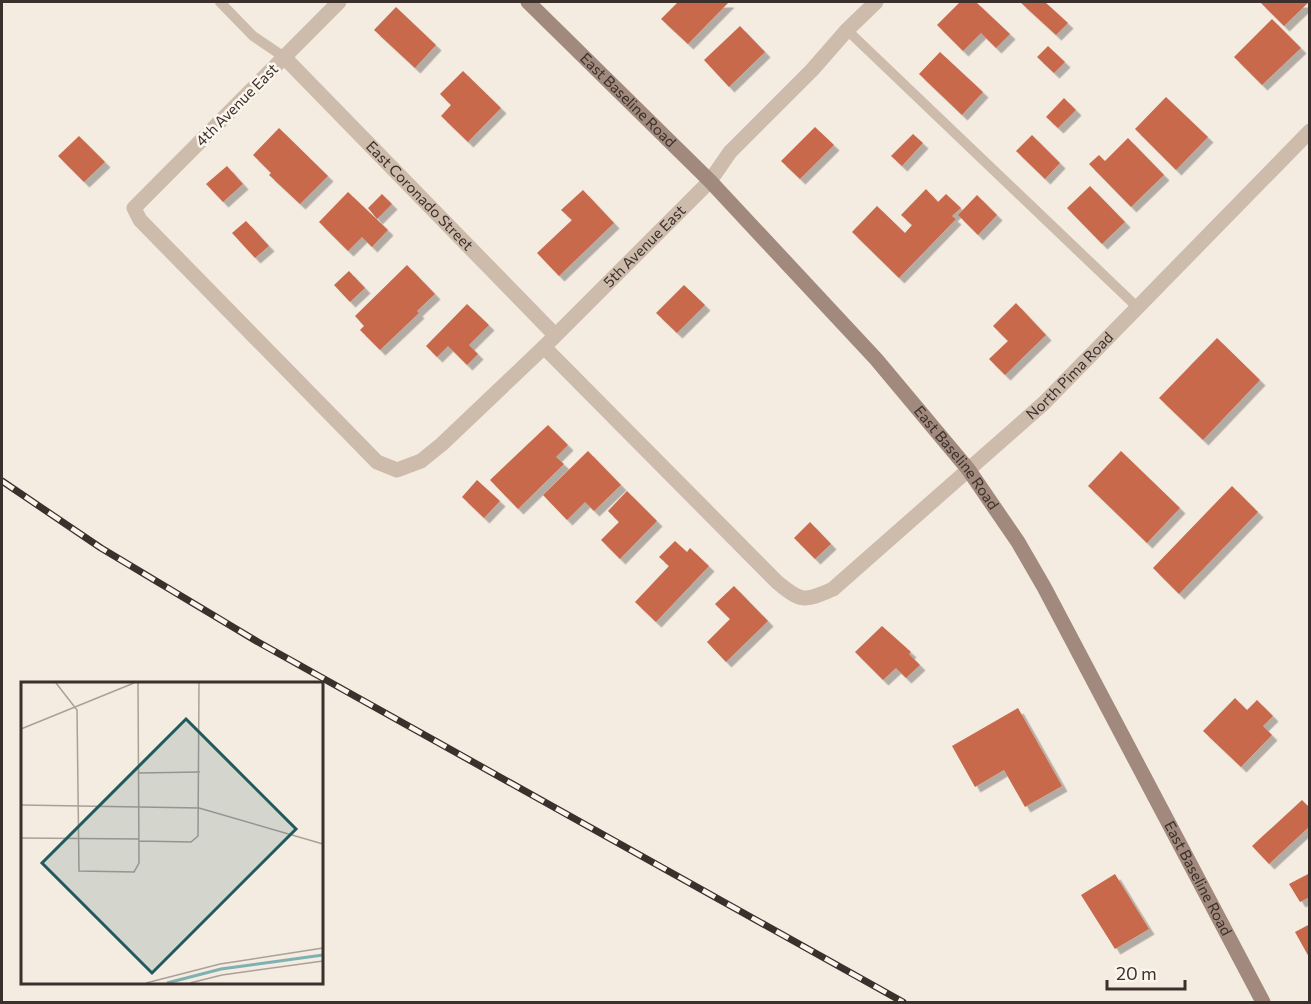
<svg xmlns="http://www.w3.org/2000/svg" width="1311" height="1004" viewBox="0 0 1311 1004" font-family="Commissioner,sans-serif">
<defs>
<filter id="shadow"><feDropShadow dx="5.5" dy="5.5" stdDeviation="0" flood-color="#0004"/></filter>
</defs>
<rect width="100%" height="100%" fill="#f4ebe1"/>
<!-- building -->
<path fill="#c8694b" filter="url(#shadow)" d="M678 2H729L688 44 661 19Z
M960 2H976L1010 34 996 48 981 33 963 51 937 25Z
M1020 2H1045L1068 23 1056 35Z
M1260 2H1309L1284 26Z
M396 7 436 45 415 68 374 30Z
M1272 19 1301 48 1262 85 1234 57Z
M740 26 765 52 729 87 704 60Z
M1048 46 1065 62 1054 73 1037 57Z
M940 52 983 92 962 115 919 74Z
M463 71 501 108 468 142 441 116 451 105 440 94Z
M1166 97 1208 137 1176 170 1135 129Z
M1064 98 1076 110 1058 128 1046 117Z
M815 127 834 145 800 179 781 161Z
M279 128 328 176 300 204 269 175 271 173 253 155Z
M913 134 923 143 902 166 891 156Z
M1032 135 1060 163 1045 179 1016 151Z
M79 136 105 162 84 182 58 156Z
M1128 138 1164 175 1131 207 1089 164 1099 155 1105 161Z
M227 166 243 184 223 202 206 184Z
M1090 186 1125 222 1102 244 1067 208Z
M926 189 938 202 946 194 961 208 952 216 956 219 899 278 852 232 877 206 905 233 912 225 901 215Z
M583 190 614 223 559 276 537 253 572 220 561 210Z
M348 192 388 230 372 247 362 237 348 251 319 222Z
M382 194 392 204 377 219 368 208Z
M977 195 997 215 978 235 958 215Z
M246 221 269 246 255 258 232 233Z
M407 265 435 294 417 311 419 313 380 350 360 330 364 326 355 316Z
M349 271 365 288 350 302 334 285Z
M684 285 705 305 677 333 656 313Z
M1016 303 1046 335 1005 375 989 359 1008 341 993 326Z
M467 304 489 325 469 345 478 354 467 365 448 346 437 357 426 346Z
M1217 338 1260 380 1203 440 1159 398Z
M548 425 568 445 556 457 564 464 518 509 490 480Z
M588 451 621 485 594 511 585 502 567 520 543 495Z
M1121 451 1180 508 1147 543 1088 486Z
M477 480 500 501 484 518 462 497Z
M1232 486 1258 512 1179 594 1153 568Z
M627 491 657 521 620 559 601 540 619 522 608 511Z
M810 522 831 544 815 559 794 538Z
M675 541 687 552 690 548 709 566 656 622 635 602 669 566 659 557Z
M734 586 768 621 726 662 707 642 730 619 715 604Z
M882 626 911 652 909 654 920 665 906 678 896 668 883 680 855 652Z
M1235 698 1247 710 1257 700 1273 716 1263 726 1272 735 1241 767 1203 731Z
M1018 708 1062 786 1025 807 1004 770 975 787 952 746Z
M1302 800 1310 808V826L1269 864 1252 846Z
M1310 873V897L1300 902 1289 884Z
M1115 874 1149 929 1115 949 1081 895Z
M1310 924V959L1295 932Z"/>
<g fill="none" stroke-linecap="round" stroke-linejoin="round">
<!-- lane -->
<path stroke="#cdbbac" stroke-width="10" d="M220 2 253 36 284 57
M847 30 1137 307"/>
<!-- street -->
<g stroke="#cdbbac" stroke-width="15">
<path id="s1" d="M339 2 134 208 140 220 377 462 397 470 421 461 442 444 544 347 710 181 730 152 812 70 847 30 876 2"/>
<path id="s2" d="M284 57 555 335"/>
<path id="s3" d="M544 347 777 582C801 602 804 602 833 589L1044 403 1310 131"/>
</g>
<!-- secondary -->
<path stroke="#a18a7d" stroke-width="15" id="s4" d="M528 2 710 181 876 359 968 469 1018 542 1044 587 1263 1002"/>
<!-- rail casing -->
<g stroke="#3b302b" stroke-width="7">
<path id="rail" d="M2 481 101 548 258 642 903 1002"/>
</g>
<!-- rail -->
<use href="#rail" stroke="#fbf5ee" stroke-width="4.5" stroke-dasharray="14" stroke-linecap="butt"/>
</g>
<g text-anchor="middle" stroke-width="5" stroke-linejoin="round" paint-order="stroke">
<!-- street labels -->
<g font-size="15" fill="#3b302b" stroke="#fbf5ee">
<text dy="5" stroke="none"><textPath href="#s4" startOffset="140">East Baseline Road</textPath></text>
<text transform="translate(237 105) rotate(-45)" y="5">4th Avenue East</text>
<text dy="5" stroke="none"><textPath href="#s2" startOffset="194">East Coronado Street</textPath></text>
<text dy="5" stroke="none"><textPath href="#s1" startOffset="1000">5th Avenue East</textPath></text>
<text dy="5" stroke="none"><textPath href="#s3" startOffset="712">North Pima Road</textPath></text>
<text dy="5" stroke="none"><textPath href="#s4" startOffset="626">East Baseline Road</textPath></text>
<text dy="5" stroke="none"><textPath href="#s4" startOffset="1112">East Baseline Road</textPath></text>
</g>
</g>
<!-- overview -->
<g transform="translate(21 682)">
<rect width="302" height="302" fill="#f4ebe1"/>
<path fill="none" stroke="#7fb0b2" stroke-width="3" d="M146 301 200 287 302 273"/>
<path fill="none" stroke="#aaa098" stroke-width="1.5" d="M35 1 56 28 58 189 113 190 118 181 117 1M0 47 113 1M117 91 179 90M0 123 178 126 302 162M0 156 118 157M118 159 170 160 177 154 178 1M125 301 199 282 302 266M169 301 201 293 302 279"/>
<path fill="#1f5a5e" fill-opacity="0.15" stroke="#1f5a5e" stroke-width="3" d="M165 37 275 147 131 291 21 181Z"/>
<rect width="302" height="302" fill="none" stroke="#3b302b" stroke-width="3"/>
</g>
<!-- border -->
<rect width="1311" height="1004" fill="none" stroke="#3b302b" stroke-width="6"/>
<!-- scale -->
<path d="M1107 980v9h78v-9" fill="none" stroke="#3b302b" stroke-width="3"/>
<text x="1116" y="980" font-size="18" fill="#3b302b" stroke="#fbf5ee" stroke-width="4.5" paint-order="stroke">20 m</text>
</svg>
